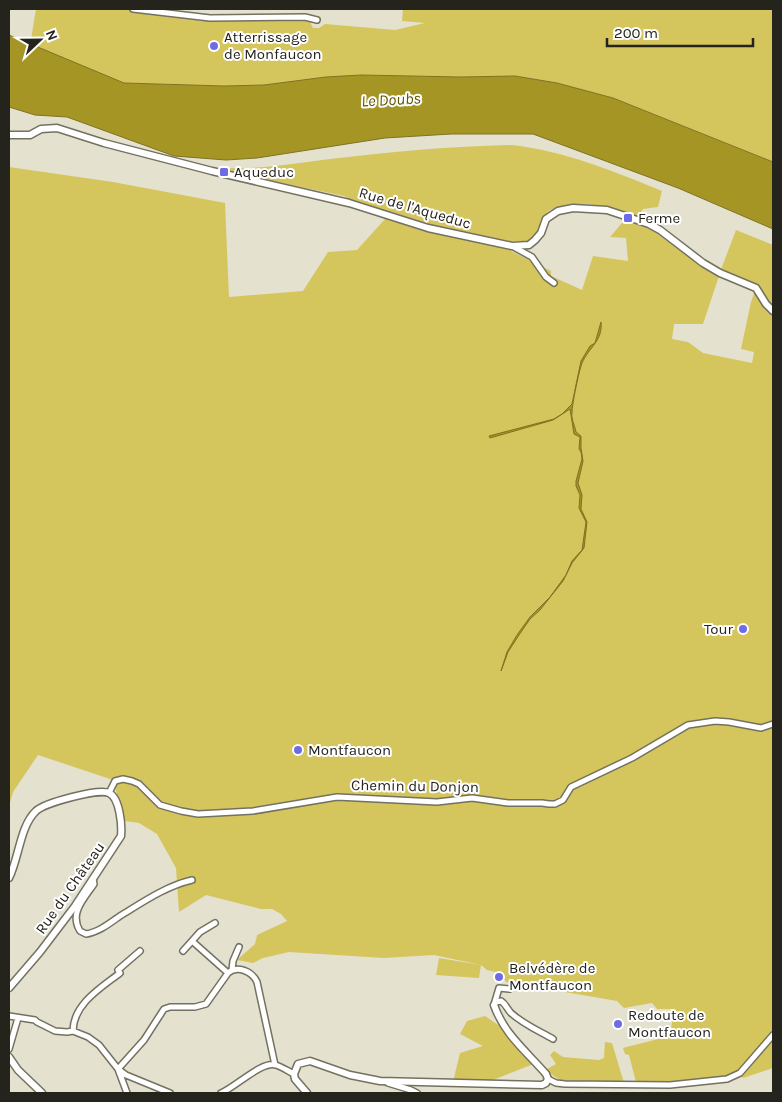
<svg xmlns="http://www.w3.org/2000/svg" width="782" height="1102" viewBox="0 0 782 1102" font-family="Karla,sans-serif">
<rect width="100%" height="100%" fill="#e4e1cf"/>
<!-- green -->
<path fill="#d5c55d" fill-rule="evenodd" d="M36 9H135L210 18 309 20 313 28H319L325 24 395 30 425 23 402 21 403 9H773V162L613 98 557 83 515 76 460 77 361 75 326 77 264 85 224 86 124 83 30 45Z
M512 145C565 151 613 171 662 191L658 207 643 209 636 219 649 224 720 272 736 230 773 245V1068L743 1078 738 1072C709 1083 668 1082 636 1082L629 1055 625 1054 623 1048 670 1036 674 1009H657L652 1003 624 1008 617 1001 506 982 501 973 487 970 481 965 434 955 384 958 289 952 263 958 253 963 237 960 255 944 257 935 287 921 281 914 272 909H261L206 895 179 912 176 868 157 834 139 823 125 821 115 787 110 779 38 755 13 792 9 806V167L113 182 225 203 229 297 303 291 328 252 357 250 385 219 344 196 224 171 225 168C260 170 295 163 330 159 391 152 452 146 512 145ZM589 204 626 214 622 223 610 237 626 238 628 261 593 256 582 290 551 276V271L511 251 512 241C516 241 523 242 527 241 542 237 539 217 550 210 559 205 579 205 589 204ZM720 273 756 288 751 302 741 349 754 352 752 363 703 353 688 342 672 339 674 324H703Z
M439 958 481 965 479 978 436 975Z
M485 1016 504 1029 531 1057V1065L483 1084 453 1082 460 1053 483 1046 460 1034 467 1021Z
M605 1042 612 1043 624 1083C600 1083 562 1091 547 1069L556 1064 550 1055 554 1051 563 1057 599 1060 604 1058Z"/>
<!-- water -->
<path fill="#a59524" stroke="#7e7322" d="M9 35 124 83 224 86 264 85 326 77 361 75 460 77 515 76 557 83 613 98 773 162V229L678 188 533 134H451L385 138 257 158 226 160 174 156 67 117 35 115 9 107Z
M601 322C603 341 589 347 582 363 579 371 572 404 572 413 571 419 575 426 576 432L581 436V448L583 461 578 483 582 495 581 509 587 522 584 548 572 563 563 581 540 610 530 619 519 635 508 652 501 671 507 652 517 635 530 617 550 597 566 575 572 561 582 550 586 522 579 508 580 495 576 486V481L582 459 581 452 579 449 580 437 574 434 570 409 553 420 490 438 489 436 554 419 562 414 572 404 581 361 590 346 595 343Z"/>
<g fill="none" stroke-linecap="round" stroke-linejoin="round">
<!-- minor casing -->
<g stroke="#737160" stroke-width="8">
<path id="minor" d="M133 9 210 18 305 17 317 20
M512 246 532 257 546 277 554 283
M109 793 115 781 123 779 132 781 139 784 160 805 181 811 198 814 253 811 337 797 437 802 472 798 508 803H542L549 804H555L563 800 571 787 632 758 688 725 715 721 729 722 761 728 773 724
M93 879 94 884C84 899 69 913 80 931L86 934C99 932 110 923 120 916 143 902 166 886 192 880
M215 923 200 932 192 941 228 973
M183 951 192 941
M232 970 233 961 239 947
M494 1005 496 1002 501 1001C506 1004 507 1009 511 1013 523 1024 539 1031 553 1039
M494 1005 499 988 509 989
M9 1016 35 1020 37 1022 55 1031 67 1032 73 1031 88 1037 99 1045 118 1069 126 1075 170 1093
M73 1031C73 1004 102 987 120 973L118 970 140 951
M9 1049 18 1018
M118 1069 144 1040 164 1009 170 1007H195L206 1004 228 973C237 965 252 971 257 982L275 1065
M118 1069 127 1093
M548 1079 556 1083 565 1084 670 1085 727 1079 740 1073 773 1035
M388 1083 411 1090 417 1093
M221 1093C236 1087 261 1061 276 1065 282 1067 288 1071 294 1074"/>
</g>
<!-- tertiary casing -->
<g stroke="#737160" stroke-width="9">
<path id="tertiary" d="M9 135H30L41 129 57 128 104 143 212 171 349 203 428 228 512 246 529 245 535 240 541 233 546 219 558 211 573 208 607 210 649 224 660 230 703 263 720 273 756 288 766 304 773 311
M9 878C19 858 20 826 36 811 44 803 99 788 109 793 120 798 122 826 121 836L75 906 40 952 9 988
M9 1057 18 1070 42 1093
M307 1093 295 1079 294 1074 298 1064 310 1061 350 1075 380 1081 542 1085 546 1083 548 1079 546 1074C526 1051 504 1034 494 1005"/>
</g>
<!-- minor -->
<use href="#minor" stroke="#fff" stroke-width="5"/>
<!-- tertiary -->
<use href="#tertiary" stroke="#fff" stroke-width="6"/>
</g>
<!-- markers -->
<g fill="#6f6be5" stroke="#fff" stroke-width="2">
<circle cx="214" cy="46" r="5"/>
<rect x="219" y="167" width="10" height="10" rx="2.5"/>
<rect x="623" y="213" width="10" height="10" rx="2.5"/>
<circle cx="743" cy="629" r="5"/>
<circle cx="298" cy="750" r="5"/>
<circle cx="499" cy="977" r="5"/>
<circle cx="618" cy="1024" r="5"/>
</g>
<g text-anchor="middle" stroke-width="4" stroke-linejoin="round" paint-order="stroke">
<!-- poi labels -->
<g font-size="15" fill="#24231c" stroke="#fff" text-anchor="start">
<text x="224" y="42">Atterrissage<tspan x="224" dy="17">de Monfaucon</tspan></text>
<text x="234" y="177">Aqueduc</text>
<text x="638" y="223">Ferme</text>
<text x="733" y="634" text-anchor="end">Tour</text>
<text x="308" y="755">Montfaucon</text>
<text x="509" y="973">Belvédère de<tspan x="509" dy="17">Montfaucon</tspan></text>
<text x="628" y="1020">Redoute de<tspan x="628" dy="17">Montfaucon</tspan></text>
</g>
<!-- street labels -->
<g font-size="15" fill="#24231c" stroke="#fff">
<text transform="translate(415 208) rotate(16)" y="5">Rue de l'Aqueduc</text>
<text transform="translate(415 786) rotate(1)" y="5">Chemin du Donjon</text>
<text transform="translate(70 888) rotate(-55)" y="5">Rue du Château</text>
</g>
<!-- water labels -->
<g font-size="16" font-style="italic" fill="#605500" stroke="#fff">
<text transform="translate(391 99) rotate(-3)" y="6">Le Doubs</text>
</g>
</g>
<!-- border -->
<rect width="782" height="1102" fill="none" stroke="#24231c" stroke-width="20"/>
<!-- north arrow -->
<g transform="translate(40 40) rotate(68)" stroke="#ffffff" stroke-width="4" paint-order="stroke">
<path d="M0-4L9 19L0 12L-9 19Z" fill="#24231c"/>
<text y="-8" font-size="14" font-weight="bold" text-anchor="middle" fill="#24231c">N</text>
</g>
<!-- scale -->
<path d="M607 38v8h146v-8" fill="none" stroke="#24231c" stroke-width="2.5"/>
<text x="614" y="38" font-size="15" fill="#24231c" stroke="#ffffff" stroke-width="4" paint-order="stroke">200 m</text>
</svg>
